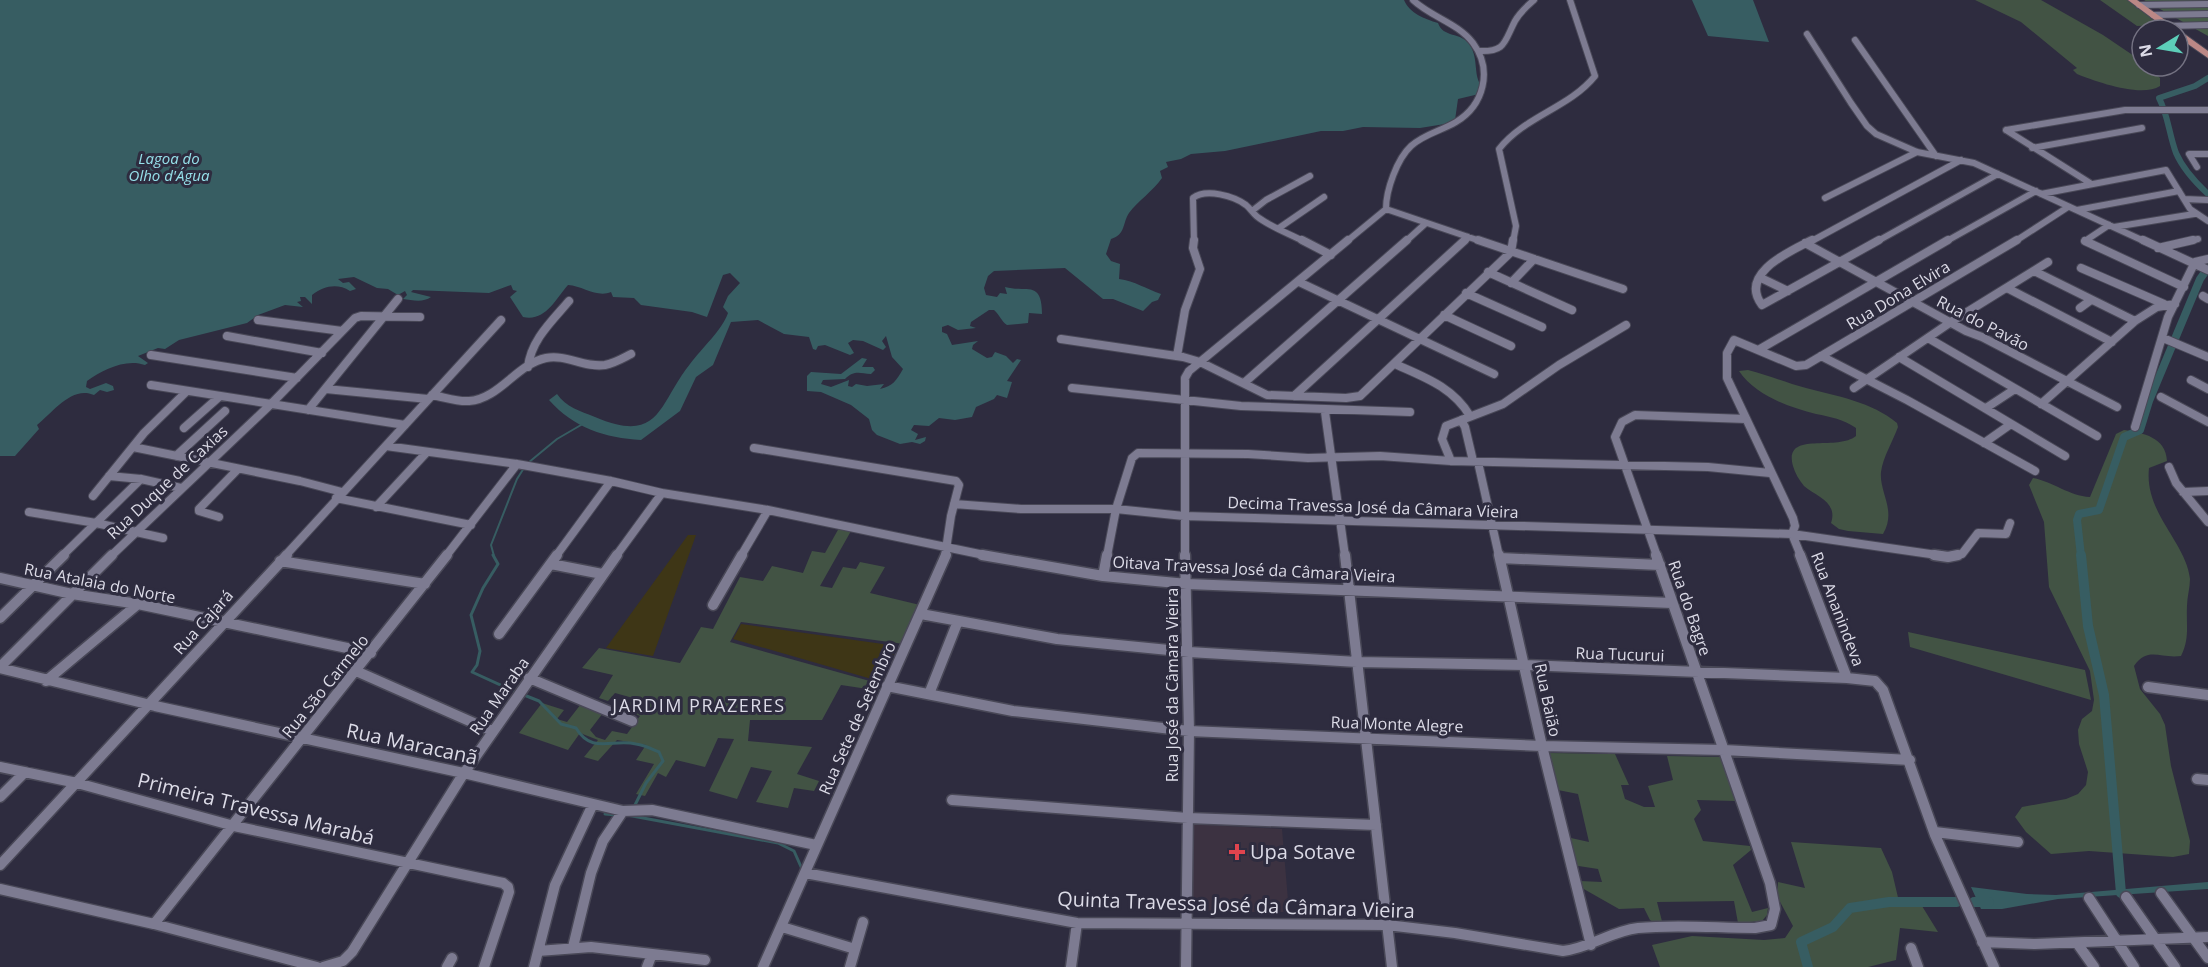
<svg xmlns="http://www.w3.org/2000/svg" width="2208" height="967" viewBox="0 0 2208 967" font-family="'Open Sans',sans-serif">
<rect width="100%" height="100%" fill="#2e2c3f"/>
<!-- medical -->
<path fill="#3c3241" d="M1190 824 1282 829 1289 912H1191Z"/>
<!-- green -->
<path fill="#425344" d="M1975 0H2041L2103 35 2140 60 2142 66H2148L2160 78V86C2142 98 2097 82 2077 74L2073 70 2077 68 2021 22Z
M2100 0H2130L2164 25 2137 26Z
M1748 370C1768 375 1787 383 1806 388 1837 396 1872 402 1897 423L1898 427C1893 441 1883 457 1881 472 1879 493 1897 510 1883 534L1848 531 1839 529 1831 523C1838 502 1817 497 1804 486 1799 480 1795 473 1793 466 1783 430 1836 452 1856 436V428C1843 419 1831 417 1816 414 1789 407 1756 396 1739 371Z
M2124 430C2143 433 2166 437 2167 461L2149 468C2144 513 2186 542 2190 579 2190 588 2187 597 2187 606 2186 625 2190 638 2181 656 2160 659 2148 646 2134 666L2140 689 2160 714 2165 725 2171 766 2190 841 2189 854 2173 857 2089 851 2051 854 2026 832 2015 817 2022 807 2066 799 2078 794 2086 785 2088 772 2079 744 2078 730 2082 719 2092 711 2094 700 2090 671 2049 587 2044 522 2029 485 2033 478C2054 482 2069 496 2090 497L2116 434Z
M839 528 851 531 820 586 832 588 843 567 856 569 860 562 885 567 870 593 920 605 904 644 741 622 730 642 884 685 881 691 841 685 822 720H750L748 741 812 747 797 774 819 781 814 791 794 788 788 808 756 802 772 771 751 767 737 799 709 791 734 739 718 738 705 767 676 760 666 777 658 773 645 796 636 794 654 764 636 760 646 745 617 740 598 761 584 757 598 740 580 733 568 750 519 733 542 703 564 710 557 719 567 722 581 704 603 713 590 730 596 737 605 740 612 731 627 734 640 716 626 710 633 698 615 693 608 701 599 698 613 675 582 668 599 648 680 663 701 627 713 629 740 577 763 581 772 566 803 573 812 551 825 553Z
M1908 632 2085 670 2091 700 1910 647Z
M1549 753 1615 754 1629 785H1621L1625 799 1644 807H1655L1648 786 1673 780 1667 756 1722 757 1736 801 1697 800 1701 810 1694 819 1703 841 1750 846 1751 850 1733 865 1752 912 1768 908 1767 915 1762 921 1738 923 1734 901 1657 902 1664 929 1650 920 1644 908 1619 909 1582 888 1580 881 1602 882 1598 869 1572 865 1571 838 1589 842 1578 794 1558 790Z
M1791 842 1881 848 1892 872 1900 906H1922L1938 932 1900 928 1896 960 1868 967H1660L1652 945 1692 936 1764 940 1785 938 1793 926 1777 896 1778 882 1805 888Z"/>
<!-- forest -->
<path fill="#455c48" d="M2144 0H2208V36Z"/>
<!-- sand -->
<path fill="#3e3616" d="M688 535H696L653 656 606 648Z
M741 624 897 646 882 682 733 639Z"/>
<!-- water -->
<path fill="#375d62" d="M0 0H1404C1409 13 1425 19 1438 23 1443 38 1461 32 1469 44 1479 57 1473 75 1481 85L1479 94 1458 99 1455 120 1451 123 1420 128 1363 127 1343 131H1321L1225 151 1191 154 1181 159 1166 162 1168 167 1160 171 1162 178C1153 191 1138 201 1129 213 1122 224 1126 234 1111 239L1106 254 1111 261 1120 264 1119 279C1135 281 1146 289 1161 294L1158 300 1152 302 1143 311 1113 299H1103L1065 268 994 271 988 276 984 288 986 295 997 297 1000 293 1007 294 1005 287C1026 293 1042 279 1042 314L1029 313 1028 323 1007 325C1001 321 1000 315 994 310H989L971 322 970 326 976 328 958 330 948 325 942 327V332L947 334 952 345 978 341 973 345 972 349 987 358 992 357 995 352 1006 356 1013 363 1017 359 1021 360 1007 381 1012 382 1007 398 997 395 994 399 976 407 972 417 955 420 939 418 929 426 914 425 911 430 918 434 915 440 926 437 925 441 920 444 912 442 900 444 877 435 872 430 869 419 851 405 821 392 807 391V376L811 372 841 374 862 358 867 359 862 367H873L875 370 871 374C859 373 854 370 845 379L823 380 821 384 831 387 849 380 848 386 852 387 856 384 867 386 884 384 880 389C893 386 896 381 903 369L892 357 886 336 882 341 886 347 883 350 863 341 853 340 848 343 854 353 850 355 825 345 818 346 816 350 813 349 809 337 784 334 758 320 731 322 713 365 696 377 680 411 641 440C605 438 574 428 549 400L557 394C566 407 580 411 595 417 661 445 658 404 690 364 702 348 722 330 728 313L723 307 728 296 740 283 730 273 723 275 707 317 692 312 641 305 634 298 613 297 611 292C597 298 583 286 568 285 555 300 545 322 523 317L510 297 517 291 513 290 511 285 489 293 413 290 411 292 431 297C423 303 412 300 403 299L407 295 405 291 398 295 388 289 377 288 354 277 338 279 343 283 349 282 356 289 350 291C337 283 324 286 312 295V304L305 297H300L301 301 297 302 303 307 285 305 258 315 247 323 179 340 165 349 158 348 138 356 148 363 145 365C126 358 102 370 87 381L86 387 90 389 106 383 113 386 114 390 107 392 100 390 94 395C72 385 52 413 37 425L39 429 15 456H0Z
M1692 0H1753L1769 42 1708 36Z
M2208 882V889L2058 899 2002 909H1981L1971 887 2027 894 2056 895Z"/>
<g fill="none" stroke-linecap="round" stroke-linejoin="round">
<!-- stream-far1 -->
<path stroke="#375d62" stroke-width="2" d="M528 463 557 439 581 425
M494 556 491 545 517 479 524 468"/>
<!-- stream -->
<path stroke="#375d62" stroke-width="3" d="M493 555 498 564 483 588 471 615 480 651 477 665 472 672 516 692
M524 695 539 701 561 724 576 728C592 755 613 738 636 744 644 745 652 749 659 752L663 761 646 783 634 807
M605 814 617 815
M627 815 778 843 794 851 802 869"/>
<!-- canal-far2 -->
<path stroke="#375d62" stroke-width="6" d="M2208 78 2195 86 2159 98C2168 115 2169 134 2176 153 2183 169 2195 182 2208 194"/>
<!-- canal-far1 -->
<path stroke="#375d62" stroke-width="8" d="M2081 556 2077 520 2079 514 2099 510 2124 437 2140 430 2149 401 2200 279 2208 268"/>
<!-- canal -->
<path stroke="#375d62" stroke-width="10" d="M2081 555 2088 626 2104 695 2121 893
M1974 902H1989
M1808 967 1801 942 1833 927 1850 908 1889 902H1957"/>
<!-- minor-far2 casing -->
<g stroke="#494857" stroke-width="8">
<path id="minor-far2" d="M2139 5 2208 4
M2153 15 2208 14
M2168 26 2208 25
M1807 34 1851 103 1867 126 1876 134 1917 152 1974 163 2146 242
M1855 40 1936 156
M1479 51C1506 52 1504 42 1515 21 1520 12 1526 7 1534 0
M2006 130 2125 110H2208
M2006 130 2090 183
M2032 148 2142 128
M2197 167 2189 154H2208
M2041 194 2166 170 2190 209 2208 221
M1825 198 1917 152
M2184 199 2208 200
M1386 209C1386 190 1397 159 1411 146 1424 134 1441 131 1456 122 1484 105 1493 70 1473 43 1458 23 1431 17 1413 0
M1386 209 1483 242
M2077 210 2179 191
M1252 211 1266 200 1310 176
M2114 227 2194 214
M1279 228 1324 197
M2085 241 2109 225
M1194 242 1193 198C1206 188 1234 196 1246 205 1251 209 1254 215 1259 218 1273 228 1290 234 1305 242
M1346 242 1386 209
M1405 242 1426 223
M1463 242 1468 237
M1513 242 1516 226 1499 149C1525 116 1569 108 1595 76L1570 0
M1810 242 1961 160
M1876 242 1998 174
M1945 242 2036 191
M2014 242 2068 207
M2186 242 2198 239"/>
</g>
<!-- minor-far1 casing -->
<g stroke="#494857" stroke-width="10">
<path id="minor-far1" d="M1302 240 1331 255
M1478 240 1623 289
M1812 240C1791 251 1738 273 1762 305L1879 240
M2143 240 2208 270
M2085 241 2184 287
M1805 243 1966 331 1982 337 2117 407
M2158 248 2193 240
M2081 268 2164 304
M2034 271 2135 321
M1488 272 1572 310
M1761 278 1788 291
M1299 282 1494 374
M1511 283 1534 259
M2007 288 2112 342
M1466 293 1542 327
M2203 296 2208 299
M2080 308 2091 300
M1444 315 1511 346
M258 320 342 331
M227 336 322 353
M1928 338 2097 436
M2163 338 2208 357
M1061 339 1183 357 1200 362 1267 395 1346 398 1360 396 1511 252 1513 240
M1760 349 1948 240
M151 355 297 378
M1177 356 1185 310 1200 269 1193 248 1194 240
M1821 356 1907 400 2035 471
M1899 357 2065 456
M1395 364C1424 377 1453 387 1470 416
M528 367C531 340 552 321 569 301
M2191 380 2208 389
M1244 383 1407 240
M151 385 405 425
M1072 388 1241 406 1410 412
M1854 388 1951 322 2048 262
M326 389 428 399
M432 395C444 397 457 402 469 401 499 399 517 364 546 358 566 354 585 368 605 365 615 363 623 358 631 354
M1294 396 1465 240
M2161 397 2208 422
M2041 404 2135 321 2157 307 2175 304
M1986 408 2015 389
M308 410 398 299
M1325 412 1345 556
M1461 420 1465 427 1473 461
M2135 427 2168 317 2195 262 2208 259
M184 428 219 397
M1984 443 2011 424
M386 446 517 464 611 481 662 493 768 510 989 556
M133 447 300 481 342 492
M754 448 956 481 959 485 951 516 945 556
M176 456 225 411
M1451 461 1442 439 1446 426 1503 404 1559 365 1626 325
M1478 462 1499 556
M2169 467 2176 483 2208 522
M109 476 141 479 181 488
M2183 492 2208 491
M93 496 144 433 187 391
M336 498 471 525
M954 504 1021 509H1116L1184 516 1792 534 1944 556
M376 507 426 453
M29 512 96 523 163 538
M219 517 199 511V509L238 469
M62 556 141 479
M111 556 271 404 355 318 361 316 420 317
M285 556 501 320
M446 556 517 464
M556 556 611 481
M616 556 662 493
M741 556 768 510
M1107 556 1116 509 1132 458 1138 453 1248 454 1308 458 1380 456 1451 461 1708 467 1770 473
M1185 556V378L1189 371 1348 240
M1657 556 1615 437 1622 422 1635 415 1746 419
M1801 556 1792 534 1795 526 1793 518 1727 378V353L1734 340 1796 366 1806 365 2017 240
M1951 556 1962 554 1978 533 2006 534 2010 523"/>
</g>
<!-- minor casing -->
<g stroke="#494857" stroke-width="13">
<path id="minor" d="M982 555 1103 576 1187 584 1672 603
M1185 555 1189 731 1186 967
M1345 555 1392 967
M1499 555 1542 746 1591 945
M1800 555 1847 678 1875 681 1883 690 1935 835 1994 967
M1934 555 1948 557 1958 555
M1500 558 1660 565
M280 561 425 584
M551 564 602 574
M1103 576 1107 555
M0 578 72 594 138 604 371 653
M713 605 742 555
M921 614 1057 639 1189 652 1357 662 1525 665 1847 678
M0 618 64 555
M499 634 557 555
M0 667 112 555
M0 668 155 706 468 774 623 811 652 810 816 845
M356 671 492 731
M529 678 632 721
M46 681 138 604
M887 686 1013 711 1189 731 1542 746 1724 750 1910 760
M2148 687 2208 695
M929 694 958 621
M0 767 77 783 234 826 503 883 508 887 509 892 484 967
M2197 779 2208 780
M0 797 25 772
M952 800 1188 818 1376 825
M1935 832 2018 842
M0 865 287 555
M805 873 1077 923 1387 925 1455 933 1563 951C1590 948 1611 931 1638 928 1676 924 1717 928 1755 928L1771 925 1775 909 1770 883 1656 555
M0 889 154 924 317 967
M2161 893 2208 958
M2126 897 2175 967
M2089 898 2134 967
M154 924 447 555
M782 927 855 949
M1982 942 2035 944 2208 937
M2077 943 2094 967
M573 947 591 873 603 841 623 811
M1911 948 1918 967
M538 951 591 947 705 960
M323 967 343 961 352 952 462 776 617 555
M447 967 452 958
M534 967 555 885 593 804
M647 967 652 954
M763 967 946 555
M850 967 863 922
M1071 967 1077 923"/>
</g>
<!-- primary casing -->
<g stroke="#494857" stroke-width="2">
<path id="primary" d="M2128 0H2137L2208 51V58L2178 37V30H2168Z"/>
</g>
<!-- minor-far2 -->
<use href="#minor-far2" stroke="#7d7b91" stroke-width="6"/>
<!-- minor-far1 -->
<use href="#minor-far1" stroke="#7d7b91" stroke-width="8"/>
<!-- minor -->
<use href="#minor" stroke="#7d7b91" stroke-width="10"/>
<!-- primary -->
<use href="#primary" fill="#bb8886" fill-rule="evenodd"/>
</g>
<!-- markers -->
<path fill="#e0444e" stroke="#2e2c3f" stroke-width="2" d="M1234 843h6v6h6v6h-6v6h-6v-6h-6v-6h6z"/>
<g text-anchor="middle" stroke-width="6" stroke-linejoin="round" paint-order="stroke">
<!-- far-water labels -->
<g font-size="15" font-style="italic" fill="#96e0ea" stroke="#2e2c3f">
<text x="169" y="164">Lagoa do<tspan x="169" dy="17">Olho d'Água</tspan></text>
</g>
<!-- street labels -->
<g font-size="16" fill="#dcdbe7" stroke="#2e2c3f">
<text transform="translate(1898 295) rotate(-31)" y="6">Rua Dona Elvira</text>
<text transform="translate(1983 323) rotate(27)" y="6">Rua do Pavão</text>
<text transform="translate(167 482) rotate(-43)" y="6">Rua Duque de Caxias</text>
<text transform="translate(1373 507) rotate(2)" y="6">Decima Travessa José da Câmara Vieira</text>
<text transform="translate(1254 569) rotate(3)" y="6">Oitava Travessa José da Câmara Vieira</text>
<text transform="translate(100 583) rotate(11)" y="6">Rua Atalaia do Norte</text>
<text transform="translate(1690 608) rotate(71)" y="6">Rua do Bagre</text>
<text transform="translate(1838 609) rotate(69)" y="6">Rua Ananindeva</text>
<text transform="translate(203 622) rotate(-48)" y="6">Rua Cajará</text>
<text transform="translate(1620 654) rotate(2)" y="6">Rua Tucurui</text>
<text transform="translate(1172 685) rotate(-90)" y="6">Rua José da Câmara Vieira</text>
<text transform="translate(325 686) rotate(-51)" y="6">Rua São Carmelo</text>
<text transform="translate(499 696) rotate(-55)" y="6">Rua Maraba</text>
<text transform="translate(1548 700) rotate(78)" y="6">Rua Baião</text>
<text transform="translate(857 718) rotate(-66)" y="6">Rua Sete de Setembro</text>
<text transform="translate(1397 724) rotate(2)" y="6">Rua Monte Alegre</text>
</g>
<!-- neighbourhood labels -->
<g font-size="18" letter-spacing="1.5" fill="#dcdbe7" stroke="#2e2c3f">
<text x="699" y="712">JARDIM PRAZERES</text>
</g>
<!-- near-street labels -->
<g font-size="20" fill="#dcdbe7" stroke="#2e2c3f">
<text transform="translate(412 744) rotate(12)" y="7">Rua Maracanã</text>
<text transform="translate(256 809) rotate(14)" y="7">Primeira Travessa Marabá</text>
<text transform="translate(1236 905) rotate(2)" y="7">Quinta Travessa José da Câmara Vieira</text>
</g>
<!-- near-poi labels -->
<g font-size="20" fill="#dcdbe7" stroke="#2e2c3f" text-anchor="start">
<text x="1250" y="859">Upa Sotave</text>
</g>
</g>
<!-- north arrow -->
<g transform="translate(2160 48) rotate(259)"><circle r="28" fill="#2e2c3f" stroke="#747282" stroke-width="1.5"/>
<path d="M0-4.5L10 22L0 15L-10 22Z" fill="#5dceb9"/>
<text y="-9" font-size="16" font-weight="bold" text-anchor="middle" fill="#dcdbe7">N</text>
</g>
</svg>
